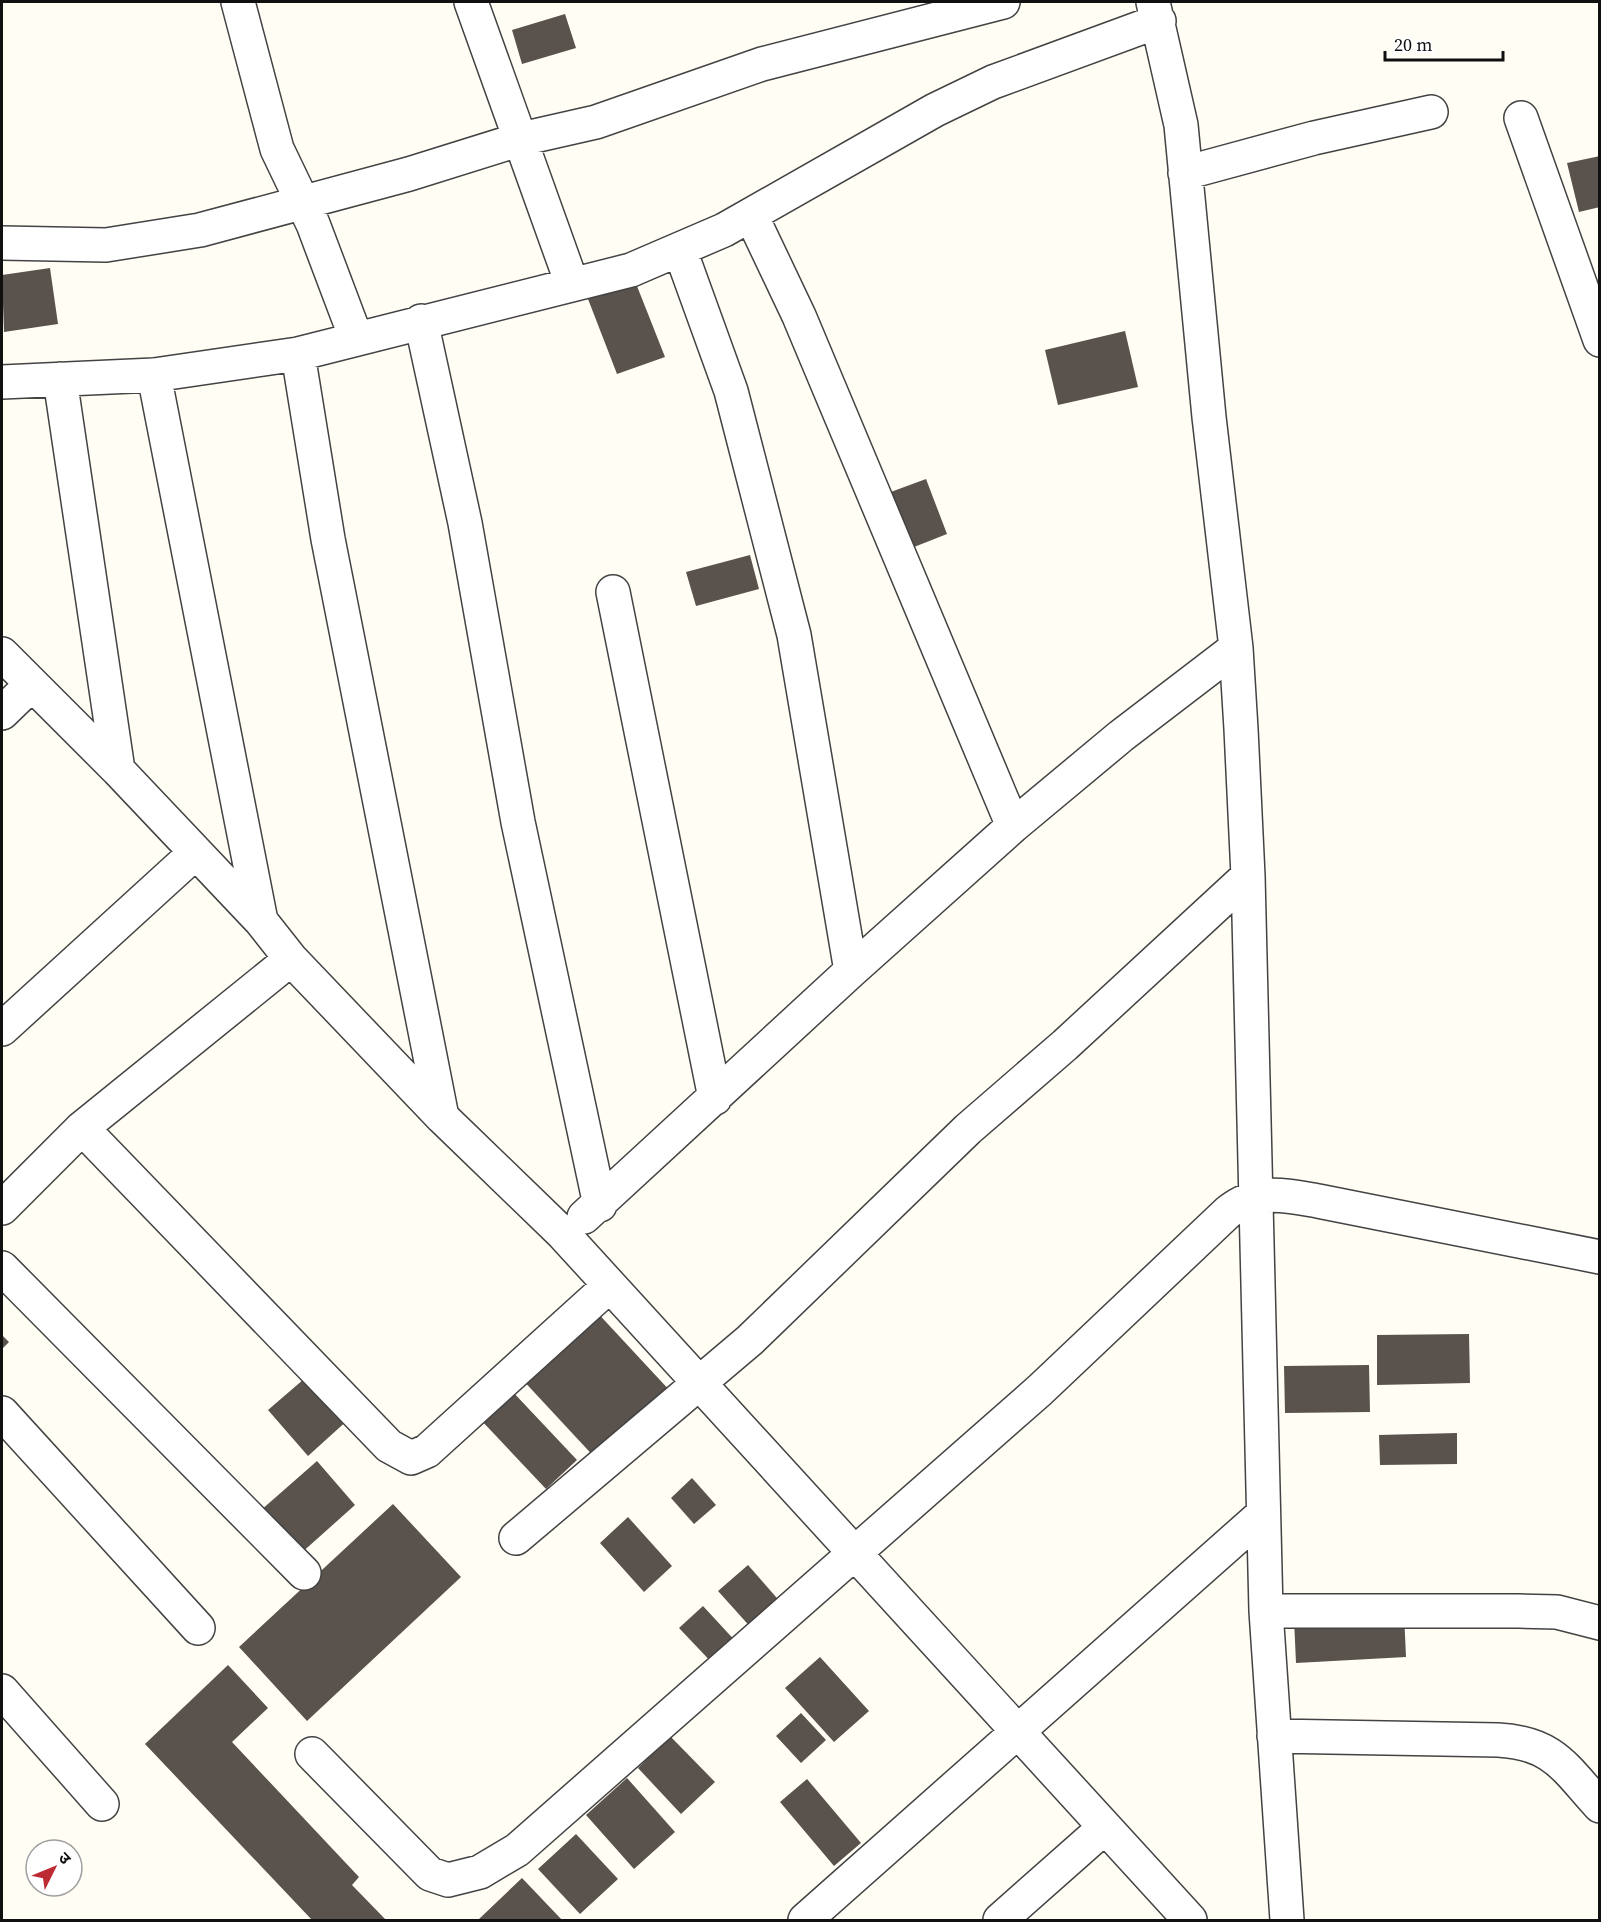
<svg xmlns="http://www.w3.org/2000/svg" width="1601" height="1922" viewBox="0 0 1601 1922" font-family="'Source Serif 4','Noto Sans Devanagari',serif">
<rect width="100%" height="100%" fill="#fffdf4"/>
<!-- building -->
<path fill="#59524d" d="M565 14 576 48 522 64 512 30Z
M1600 156V207L1579 212 1567 163Z
M50 268 58 324 4 332 2 275Z
M635 281 665 357 617 374 588 299Z
M1125 331 1138 387 1058 405 1045 350Z
M926 479 947 534 909 549 888 493Z
M750 555 759 589 696 606 686 572Z
M593 1308 672 1393 599 1462 520 1377Z
M1469 1334 1470 1383 1377 1385V1335Z
M2 1335 9 1342 2 1349Z
M1369 1365 1370 1412 1285 1413 1284 1366Z
M311 1373 350 1418 308 1456 268 1410Z
M511 1390 577 1460 546 1489 480 1419Z
M1457 1433V1464L1380 1465 1379 1435Z
M317 1461 355 1505 299 1555 260 1511Z
M692 1478 716 1505 694 1524 671 1498Z
M393 1504 461 1577 307 1721 239 1647Z
M628 1517 672 1566 644 1592 600 1543Z
M748 1565 783 1605 754 1631 718 1591Z
M703 1606 739 1645 716 1667 679 1628Z
M1404 1613 1406 1657 1296 1663 1294 1619Z
M820 1657 869 1711 834 1742 785 1688Z
M228 1665 268 1708 232 1742 359 1877 352 1885 386 1920H312L145 1744Z
M801 1713 826 1740 801 1763 776 1736Z
M670 1736 715 1782 681 1814 638 1768Z
M627 1778 675 1832 634 1869 586 1815Z
M807 1779 861 1843 834 1866 780 1802Z
M576 1834 618 1879 580 1914 538 1869Z
M522 1878 562 1920H481L479 1919Z"/>
<g fill="none" stroke-linecap="round" stroke-linejoin="round">
<!-- minor casing -->
<g stroke="#434343" stroke-width="36">
<path id="minor" d="M238 2 277 149 313 224 356 338
M471 2 572 284
M1153 2 1181 125 1209 417 1236 648 1241 729 1248 876 1266 1611 1287 1920
M1521 118 1600 340
M1185 173 1314 138 1431 112
M751 215 799 316 1013 826
M2 243 106 245 200 230 409 174 521 139 596 122 762 64 1003 2
M680 250 731 391 794 635 851 971
M421 321 465 523 518 822 600 1205
M298 354 328 539 442 1117
M154 375 261 921
M60 379 118 770
M2 382 154 375 298 354 631 270 724 230 935 110 993 82 1159 21
M613 592 715 1098
M2 654 118 770 261 921 291 959 442 1117 563 1234 1190 1920
M2 713 31 685
M2 1029 195 853
M82 1128 389 1446 411 1458 427 1451 609 1286
M2 1208 82 1128 291 959
M584 1217 851 971 1013 826 1121 736 1236 648
M2 1268 304 1573
M2 1413 198 1628
M516 1538 750 1340 968 1129 1065 1045 1248 876
M1266 1611H1519L1557 1612 1600 1623
M2 1691 102 1804
M1274 1736 1498 1740C1554 1743 1565 1768 1600 1806
M312 1754 430 1874 448 1880 480 1872 517 1850 1040 1390 1228 1212C1258 1188 1283 1195 1318 1201L1600 1257
M805 1920 1263 1514
M1000 1920 1104 1828"/>
</g>
<!-- minor -->
<use href="#minor" stroke="#fff" stroke-width="33"/>
</g>
<!-- border -->
<rect width="1601" height="1922" fill="none" stroke="#101010" stroke-width="6"/>
<!-- north arrow -->
<g transform="translate(54 1868) rotate(47)"><circle r="28" fill="#ffffff" stroke="#9f9f9f" stroke-width="1.5"/>
<path d="M0-4.5L10 22L0 15L-10 22Z" fill="#bd2b32"/>
<text y="-9" font-size="16" font-weight="bold" text-anchor="middle" fill="#101010">उ</text>
</g>
<!-- scale -->
<path d="M1385 51v9h118v-9" fill="none" stroke="#101010" stroke-width="3"/>
<text x="1394" y="51" font-size="18" fill="#101010" stroke="#ffffff" stroke-width="4.5" paint-order="stroke">20 m</text>
</svg>
